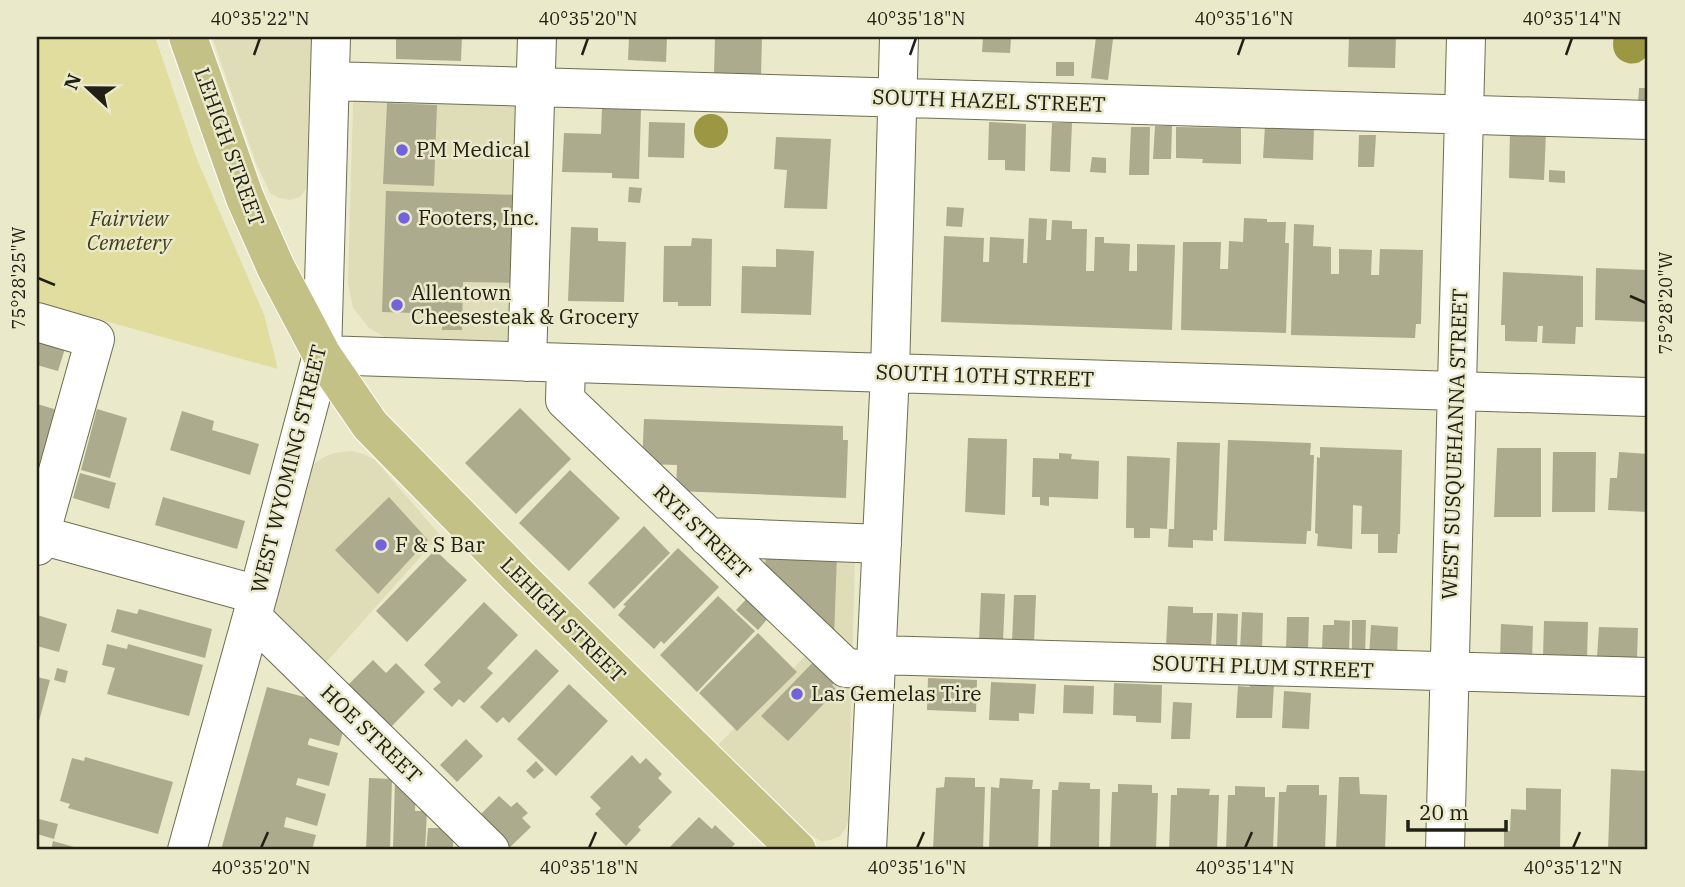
<svg xmlns="http://www.w3.org/2000/svg" width="1685" height="887" viewBox="0 0 1685 887" font-family="'IBM Plex Serif',serif">
<rect width="100%" height="100%" fill="#eae9ca"/>
<!-- built -->
<path fill="#deddb8" d="M212 37H311L306 189 300 197 290 200 279 198 270 193 256 163Z
M356 97 511 103 517 108 512 343 392 341 369 328 353 308 348 283 353 103Z
M351 451 364 454 375 460 440 535 322 667 269 615 307 475 314 464 322 458 335 453Z
M752 550 855 555 848 821 845 829 840 836 830 840 821 841 807 833 717 746 813 648Z"/>
<!-- green -->
<path fill="#e0dd9f" d="M37 37H155L196 157 264 315 278 369 37 302Z"/>
<!-- water -->
<path fill="#9c9742" d="M1614 37H1648C1648 42 1649 49 1647 54 1641 71 1607 65 1614 37Z
M694 131a17 17 0 1 1 34 0a17 17 0 1 1-34 0Z"/>
<!-- building -->
<path fill="#acab8e" d="M396 37H462L461 61 396 59Z
M629 37H667L666 62 628 60Z
M715 37H762L761 77 714 73Z
M983 37H1011L1010 53 982 52Z
M1096 37 1113 39 1108 80 1091 78Z
M1349 37H1396L1395 68 1348 67Z
M1056 62H1074V76H1056Z
M1639 88H1648V104L1638 103Z
M387 103 437 105 434 186 383 184Z
M602 108 641 109 639 179 612 178V173L562 172 564 133 601 134Z
M649 122 685 123 684 158 648 157Z
M989 122 1026 124 1025 171 1005 170V160H988Z
M1052 123H1072L1070 172 1050 171Z
M1155 126H1172L1171 159H1153Z
M1265 126 1314 128 1313 160 1263 158Z
M1131 127H1150L1149 175H1129Z
M1176 127 1241 128V164L1202 163 1203 159 1176 158Z
M1510 130 1546 132 1544 180 1509 178Z
M1359 135H1376L1374 167H1358Z
M776 137 831 139 827 209 784 208 787 170 774 169Z
M1092 157 1106 158V173L1090 172Z
M1549 170 1565 171V183L1549 182Z
M629 187 642 188 640 203 628 202Z
M386 191 521 195 518 283 463 282 462 330H442L443 314 382 312Z
M947 207 964 208 962 227 946 226Z
M1029 218 1047 219 1046 240H1051L1052 220 1072 221V229H1087L1086 271H1094L1095 237H1104V243L1130 244 1129 271H1137V244L1175 245 1172 330 941 322 944 236 984 238 983 262H989L990 237 1024 239 1023 263H1027Z
M1244 218 1267 219V222H1286L1285 243H1289L1286 333 1181 330 1183 242H1221L1220 269H1228L1229 241 1243 242Z
M1294 224 1314 225 1313 246 1331 247V274H1339V249L1372 250 1371 275H1379L1380 249 1423 250 1421 324H1416L1415 338 1291 335Z
M571 227 598 228V241L626 242 624 302 568 301Z
M692 238 712 239 711 306H678V302H663L664 246H691Z
M776 249 814 251 811 315 741 313 742 266 776 267Z
M1596 268 1648 270V322L1595 320Z
M1503 272 1583 276V327H1576L1575 344 1542 343 1543 326H1538L1537 342 1505 341V325H1501Z
M37 333 67 342 58 371 37 365Z
M37 404 61 411 37 495Z
M520 408 571 459 516 514 465 463Z
M97 409 127 418 110 478 81 470Z
M182 411 214 421 212 430 259 444 250 475 170 450Z
M644 419 843 426V440H848L846 498 676 491 677 465 642 464Z
M968 438 1007 439 1005 515 965 512Z
M1228 440 1311 443 1310 455H1314L1311 531H1307L1306 544 1224 541Z
M1177 442 1220 443 1217 530H1213V541L1193 540V548L1168 547 1169 529H1174Z
M1320 447 1402 450 1400 534H1398L1397 553H1378V534H1361L1362 506 1353 505 1352 549 1317 546 1318 534 1315 533 1317 457 1320 458Z
M1497 448H1541V517H1494Z
M1553 452H1596L1595 512H1552Z
M1619 452 1648 454V512L1608 510 1610 478H1617Z
M1059 453 1072 454 1071 459 1099 461 1098 499 1049 497V506L1040 505V497H1032L1033 458 1059 459Z
M1127 456 1170 458 1167 529 1150 528V538H1134V528H1126Z
M570 470 620 518 569 571 519 523Z
M80 473 116 483 109 509 73 498Z
M163 497 245 521 237 549 155 525Z
M389 497 428 540 378 594 335 550Z
M644 526 670 553 614 609 588 583Z
M678 548 719 587 664 644 661 641 654 649 618 615 626 606 623 605Z
M435 550 467 580 407 642 376 611Z
M766 551 837 554 834 638 765 572Z
M755 590 776 609 758 630 736 610Z
M981 593 1005 594 1003 642H979Z
M1014 595H1036L1034 643 1012 642Z
M718 596 755 631 697 692 660 655Z
M484 602 518 635 487 668 493 673 464 703 459 699 452 707 433 689 441 682 424 665Z
M1168 606 1193 607V613H1213L1211 647 1166 646Z
M117 609 137 614 139 609 212 629 205 658 111 632Z
M1242 612 1263 613 1262 650 1240 649Z
M1217 613 1238 614 1237 649 1216 648Z
M37 615 67 624 59 652 37 646Z
M1287 617H1309L1308 651H1286Z
M1334 620 1350 621 1349 651H1333L1334 649H1322L1323 625H1334Z
M1352 620H1366L1365 655H1352Z
M1544 621 1588 622 1587 659 1543 658Z
M1501 624 1533 626 1532 661 1500 660Z
M1371 625 1398 627 1397 657 1369 656Z
M1599 627 1638 628 1637 659 1597 657Z
M758 633 797 672 737 731 699 693Z
M107 644 127 649 128 644 203 665 189 716 107 694 115 668 102 665Z
M536 649 559 671 509 723 503 717 497 723 480 707Z
M822 653 843 674 832 685 837 690 788 741 761 716Z
M373 660 386 673 396 663 425 692 391 727 348 685Z
M57 668 68 671 65 683 54 680Z
M37 677 50 680 38 725H37Z
M928 678 977 680 976 712 927 710Z
M991 682 1036 684 1034 714 1019 713V721L989 720Z
M1114 683 1162 685 1161 723 1136 722V716L1113 715Z
M1249 683 1274 684 1272 718H1236L1238 686 1250 687Z
M569 684 608 721 556 776 517 739Z
M1064 685 1094 686 1093 714 1063 713Z
M267 687 334 705 344 728 339 746 310 738 308 742V745L338 753 329 786 298 778 297 781 296 785 326 794 317 826 286 817 284 827 316 835 312 850H221Z
M1284 691 1311 693 1309 729 1282 728Z
M1173 702 1192 703 1190 739H1171Z
M466 739 483 756 457 782 440 765Z
M632 755 640 764 646 758 662 774 658 778 672 792 638 827 641 830 626 846 595 814 601 808 590 797Z
M85 757 173 782 158 834 68 808 70 804 60 801 72 758 84 761Z
M536 761 544 770 534 779 526 771Z
M1611 769 1648 771V850H1608Z
M945 777 975 778V787H985L983 850H933L936 788 944 787Z
M1339 777H1359L1360 794 1387 795 1385 850H1336Z
M369 778 392 779 390 850H366Z
M1000 778 1033 780 1032 789H1040L1038 850H989L991 787 999 788Z
M395 780 416 781 415 811H427L425 850H393Z
M1059 782 1090 783V789H1100L1099 850H1050L1052 790H1058Z
M1118 784 1152 785V793H1158L1156 850H1110L1112 792H1118Z
M1287 785H1319V795H1327L1325 850H1277L1279 792H1286Z
M1235 786 1265 787V797H1275L1273 850H1226L1228 795H1235Z
M1177 788 1210 789 1209 795H1219L1217 850H1169L1171 795H1177Z
M1526 788 1561 789 1560 850H1504V831H1510L1511 809 1526 810Z
M499 796 511 807 517 802 528 813 522 818 531 827 507 850 475 820Z
M699 817 712 829 715 825 735 844 731 848 733 850H667Z
M39 819 58 824 54 839 37 834Z
M428 828H453V850H426Z
M53 841 81 849V850H51Z"/>
<g fill="none" stroke-linecap="round" stroke-linejoin="round">
<!-- minor casing -->
<g stroke="#6e6d52" stroke-width="40">
<path id="minor" d="M330 81 1648 120
M37 322 95 339 37 546
M322 355 1648 397
M527 362 537 37
M566 363 565 400 846 668 876 670
M37 534 258 595
M708 537 882 544
M252 617 490 850
M877 655 1648 677
M187 850 258 595 322 355 331 37
M867 850 890 373 899 37
M1445 850 1466 37"/>
</g>
<!-- major casing -->
<g stroke="#fff" stroke-width="40">
<path id="major" d="M188 37 245 198 276 268 322 355 370 425 520 578 797 850"/>
</g>
<!-- minor -->
<use href="#minor" stroke="#fff" stroke-width="38"/>
<!-- major -->
<use href="#major" stroke="#c4c187" stroke-width="38"/>
</g>
<!-- ticks -->
<path fill="none" stroke="#212015" stroke-width="2.5" d="M254 55 260 38M582 55 588 38M910 55 916 38M1238 55 1244 38M1566 55 1572 38M38 278 55 285M1630 296 1646 303M261 848 268 832M589 848 596 832M917 848 924 832M1245 848 1252 832M1573 848 1580 832"/>
<!-- markers -->
<g fill="#7362dd" stroke="#eae9ca" stroke-width="2.5">
<circle cx="402" cy="150" r="7"/>
<circle cx="404" cy="218" r="7"/>
<circle cx="397" cy="305" r="7"/>
<circle cx="381" cy="545" r="7"/>
<circle cx="797" cy="694" r="7"/>
</g>
<g text-anchor="middle" stroke-width="5" stroke-linejoin="round" paint-order="stroke">
<!-- street labels -->
<g font-size="21" fill="#212015" stroke="#eae9ca">
<text transform="translate(989 101) rotate(2)" y="7">SOUTH HAZEL STREET</text>
<text transform="translate(229 147) rotate(70)" y="7">LEHIGH STREET</text>
<text transform="translate(985 376) rotate(2)" y="7">SOUTH 10TH STREET</text>
<text transform="translate(1455 444) rotate(-88)" y="7">WEST SUSQUEHANNA STREET</text>
<text transform="translate(289 469) rotate(-76)" y="7">WEST WYOMING STREET</text>
<text transform="translate(702 532) rotate(44)" y="7">RYE STREET</text>
<text transform="translate(563 620) rotate(45)" y="7">LEHIGH STREET</text>
<text transform="translate(1263 667) rotate(2)" y="7">SOUTH PLUM STREET</text>
<text transform="translate(371 734) rotate(44)" y="7">HOE STREET</text>
</g>
<!-- poi labels -->
<g font-size="21" fill="#212015" stroke="#eae9ca" text-anchor="start">
<text x="416" y="157">PM Medical</text>
<text x="418" y="225">Footers, Inc.</text>
<text x="411" y="300">Allentown<tspan x="411" dy="24">Cheesesteak &amp; Grocery</tspan></text>
<text x="395" y="552">F &amp; S Bar</text>
<text x="811" y="701">Las Gemelas Tire</text>
</g>
<!-- park labels -->
<g font-size="21" font-style="italic" fill="#403e1a" stroke="#eae9ca">
<text x="129" y="226">Fairview<tspan x="129" dy="24">Cemetery</tspan></text>
</g>
</g>
<!-- border -->
<rect width="1685" height="887" fill="none" stroke="#eae9ca" stroke-width="77"/>
<!-- north arrow -->
<g transform="translate(88 88) rotate(292)" stroke="#eae9ca" stroke-width="5" paint-order="stroke">
<path d="M0-5L12 26L0 18L-12 26Z" fill="#212015"/>
<text y="-10" font-size="19" font-weight="bold" text-anchor="middle" fill="#212015">N</text>
</g>
<!-- scale -->
<path d="M1408 820v10h98v-10" fill="none" stroke="#212015" stroke-width="3.5"/>
<text x="1419" y="820" font-size="21" fill="#212015" stroke="#eae9ca" stroke-width="5" paint-order="stroke">20 m</text>
<rect x="38" y="38" width="1608" height="810" fill="none" stroke="#212015" stroke-width="2.5"/>
<g font-size="18" text-anchor="middle" fill="#212015">
<text x="260" y="25">40°35'22"N</text>
<text x="588" y="25">40°35'20"N</text>
<text x="916" y="25">40°35'18"N</text>
<text x="1244" y="25">40°35'16"N</text>
<text x="1572" y="25">40°35'14"N</text>
<text transform="translate(19 278) rotate(-90)" y="6">75°28'25"W</text>
<text transform="translate(1666 303) rotate(-90)" y="6">75°28'20"W</text>
<text x="261" y="874">40°35'20"N</text>
<text x="589" y="874">40°35'18"N</text>
<text x="917" y="874">40°35'16"N</text>
<text x="1245" y="874">40°35'14"N</text>
<text x="1573" y="874">40°35'12"N</text>
</g>
</svg>
